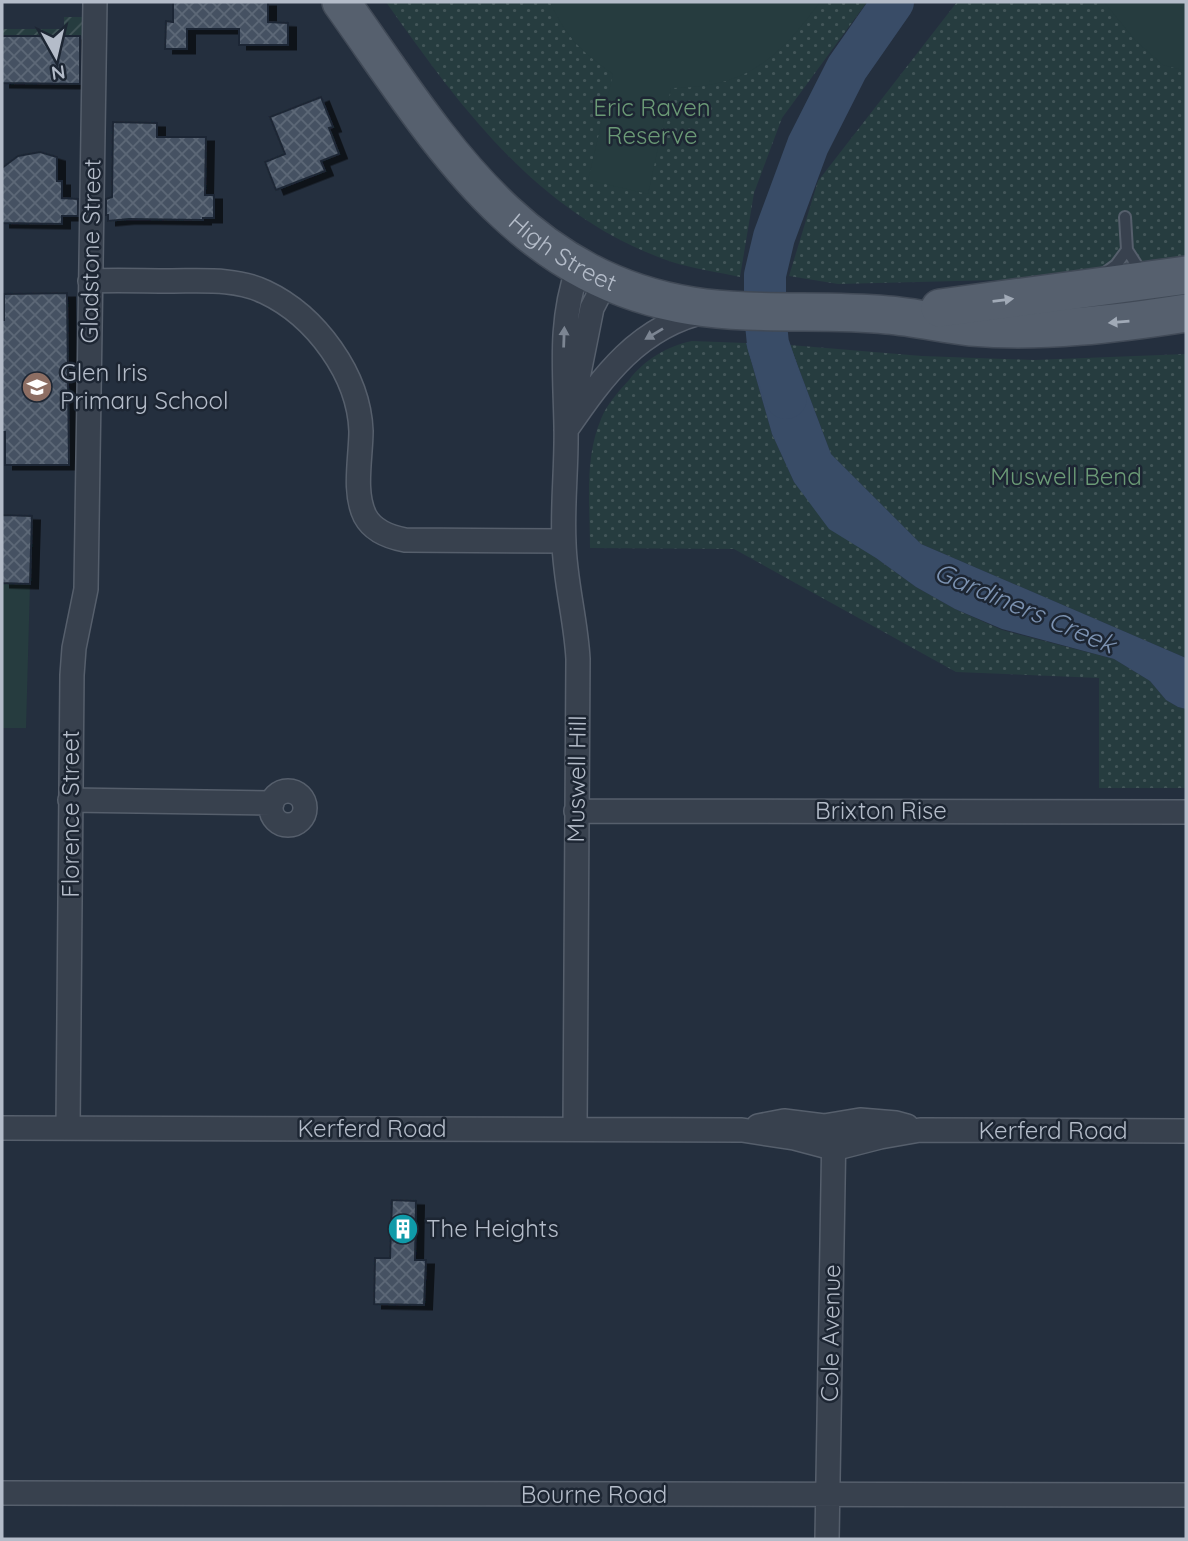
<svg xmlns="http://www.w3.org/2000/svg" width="1188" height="1541" viewBox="0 0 1188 1541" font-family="Quicksand,sans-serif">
<defs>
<pattern id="grass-dots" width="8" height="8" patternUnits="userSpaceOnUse" patternTransform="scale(1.75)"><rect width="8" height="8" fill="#263c3f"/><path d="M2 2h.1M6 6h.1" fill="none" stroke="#435659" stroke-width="1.8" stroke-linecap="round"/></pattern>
<pattern id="garden-furrows" width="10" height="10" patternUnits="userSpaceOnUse" patternTransform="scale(1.75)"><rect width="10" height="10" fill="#263c3f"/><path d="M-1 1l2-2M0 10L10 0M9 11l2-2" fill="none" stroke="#435659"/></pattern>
<pattern id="building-cross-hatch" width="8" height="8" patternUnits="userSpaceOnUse" patternTransform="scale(1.75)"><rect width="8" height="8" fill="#455162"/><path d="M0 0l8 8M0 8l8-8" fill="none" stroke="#5d6877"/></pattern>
<filter id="shadow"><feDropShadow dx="8" dy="4.5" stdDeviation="0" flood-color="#0009"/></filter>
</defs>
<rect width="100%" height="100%" fill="#242f3e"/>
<!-- grass -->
<path fill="url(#grass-dots)" d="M386 2H867L782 118 754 193 740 277C718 272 694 269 672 262 540 217 463 111 386 2Z
M957 2H1186V258L1081 278 838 284 789 276 818 181Z
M692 341 746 343 772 434 794 482 876 558 916 587 955 609 1002 630 1114 659 1150 681 1166 700 1178 707 1186 709V788H1099V678L956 672 734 549 590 548C590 506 584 459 601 419 607 404 618 392 629 380 644 360 667 346 692 341Z
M790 345 922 356 1034 360 1186 354V658L921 544 831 454Z"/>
<!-- garden -->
<path fill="url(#garden-furrows)" d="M64 17H84V36H2V29H64Z"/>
<!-- pitch -->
<path fill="#263c3f" d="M550 2H820C777 60 746 88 671 88L648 194 588 180 613 74C580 50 568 40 550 2Z
M1104 2H1186V71L1163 65 1135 40Z
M2 583 30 584 26 728H2Z"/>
<!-- water -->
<path fill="#394c67" d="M746 343 790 345 831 454 921 544 1186 658V709L1178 707 1166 700 1150 681 1114 659 1002 629 955 609 916 587 876 558 829 529 794 482 772 434Z"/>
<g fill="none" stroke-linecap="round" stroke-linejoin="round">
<!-- river -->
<path stroke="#394c67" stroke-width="42" d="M786 398 768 344 765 314V275L774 237 808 145 847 68 893 2"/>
</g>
<!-- building -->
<path fill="url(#building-cross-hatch)" stroke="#1f2835" stroke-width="2" filter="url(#shadow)" d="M173 2H268V22L288 23V45H239V29H187V49H165L166 21 173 22Z
M2 36H80V84L2 83Z
M321 97 333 127 329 128 339 154 321 161 325 171 276 190 265 162 285 154 270 117Z
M113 122 157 123V137H206L205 195H214V218H203V220L129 219 108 221V215H106V199L112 197Z
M40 152 57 157V181H62V198L78 199V216H62V224L2 223V168L18 156Z
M67 293 69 465H5V432H2V320H4V294Z
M2 515 32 516 30 584 2 583Z
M392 1200 416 1201 415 1260H426L424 1305 374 1304 375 1258H390Z"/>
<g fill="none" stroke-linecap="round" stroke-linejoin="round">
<!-- lane casing -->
<g stroke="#565f6c" stroke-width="14">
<path id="lane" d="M1125 217 1127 250 1143 275
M1105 273 1116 265 1127 250"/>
</g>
<!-- street casing -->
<g stroke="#565f6c" stroke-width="26">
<path id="street" d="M90 281C117 280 144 281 171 281 202 281 236 278 265 292 316 316 359 375 361 431 361 457 353 492 365 516 373 531 389 537 405 540L563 541
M573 403 592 308 606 281
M566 430C603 376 639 326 707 311
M271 808a17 17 0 1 1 34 0a17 17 0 1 1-34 0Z
M70 800 272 803
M576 811 1186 812
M758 1126 784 1121 824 1126 860 1120 896 1123 907 1126
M2 1128 742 1130 794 1138 828 1147H841L880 1137 920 1130 1186 1131
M68 1128 72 675 74 648 86 589 95 2
M575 1129 578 659C576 620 565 582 564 543 562 504 567 465 566 426 565 370 559 322 578 268
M2 1493 1186 1495
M827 1539 834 1126"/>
</g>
<!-- primary casing -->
<g stroke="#414a57" stroke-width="40">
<g id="primary">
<path id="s1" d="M341 2C436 135 516 278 692 306 756 316 822 309 887 315 915 317 943 324 971 327 1042 333 1116 324 1186 313"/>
<path d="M940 308 1186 275"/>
</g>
</g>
<!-- lane -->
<use href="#lane" stroke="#38414e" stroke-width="10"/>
<!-- street -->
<use href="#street" stroke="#38414e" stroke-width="23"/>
<!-- primary -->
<use href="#primary" stroke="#56606e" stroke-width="37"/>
</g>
<!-- one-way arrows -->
<defs><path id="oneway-solid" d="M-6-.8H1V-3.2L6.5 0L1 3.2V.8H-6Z" transform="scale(1.75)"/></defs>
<g fill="#a1aab7">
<use href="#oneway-solid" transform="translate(1003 300) rotate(-7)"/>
<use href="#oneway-solid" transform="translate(1119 322) rotate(175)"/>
</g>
<g fill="#7c8592">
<use href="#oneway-solid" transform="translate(654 334) rotate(149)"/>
<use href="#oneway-solid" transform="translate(564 337) rotate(-88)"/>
</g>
<!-- icons -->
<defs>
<g id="school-disc" transform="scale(1.575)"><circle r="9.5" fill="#8d6e63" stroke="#1d2633"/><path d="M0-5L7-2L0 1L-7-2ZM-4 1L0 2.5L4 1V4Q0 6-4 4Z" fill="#fff"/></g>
<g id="building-disc" transform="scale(1.575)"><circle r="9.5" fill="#0f9aa8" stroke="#1d2633"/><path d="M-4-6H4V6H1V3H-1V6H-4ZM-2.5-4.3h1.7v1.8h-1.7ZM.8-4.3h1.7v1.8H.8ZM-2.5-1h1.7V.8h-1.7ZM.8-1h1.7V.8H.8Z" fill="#fff"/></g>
</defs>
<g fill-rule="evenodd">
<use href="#school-disc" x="37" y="387"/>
<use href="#building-disc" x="403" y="1229"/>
</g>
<g text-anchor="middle" stroke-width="5" stroke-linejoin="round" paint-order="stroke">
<!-- park labels -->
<g font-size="24" fill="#6b9a76" stroke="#1d2633">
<text x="652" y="116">Eric Raven<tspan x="652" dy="28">Reserve</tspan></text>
<text x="1066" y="485">Muswell Bend</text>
</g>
<!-- street labels -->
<g font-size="24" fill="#b4bcc9" stroke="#1d2633">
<text dy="8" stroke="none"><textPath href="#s1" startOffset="338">High Street</textPath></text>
<text transform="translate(91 251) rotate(-89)" y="8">Gladstone Street</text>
<text transform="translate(577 779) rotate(-89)" y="8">Muswell Hill</text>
<text x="881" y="819">Brixton Rise</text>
<text transform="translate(71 814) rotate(-90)" y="8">Florence Street</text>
<text x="372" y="1137">Kerferd Road</text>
<text x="1053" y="1139">Kerferd Road</text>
<text transform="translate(831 1333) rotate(-89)" y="8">Cole Avenue</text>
<text x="594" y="1503">Bourne Road</text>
</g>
<!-- poi labels -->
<g font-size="24" fill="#b4bcc9" stroke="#1d2633" text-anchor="start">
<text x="60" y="381">Glen Iris<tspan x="60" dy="28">Primary School</tspan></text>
<text x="426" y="1237">The Heights</text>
</g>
<!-- water labels -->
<g font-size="26" font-style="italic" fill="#7c92b1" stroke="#1d2633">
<text transform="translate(1025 608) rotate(23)" y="9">Gardiners Creek</text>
</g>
</g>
<!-- border -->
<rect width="1188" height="1541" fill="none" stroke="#b4bcc9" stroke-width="7"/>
<!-- north arrow -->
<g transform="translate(56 56) rotate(172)" stroke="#1d2633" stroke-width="5" paint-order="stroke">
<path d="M0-5L12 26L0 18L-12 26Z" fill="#b4bcc9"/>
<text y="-10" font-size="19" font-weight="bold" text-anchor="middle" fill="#b4bcc9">N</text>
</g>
</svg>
